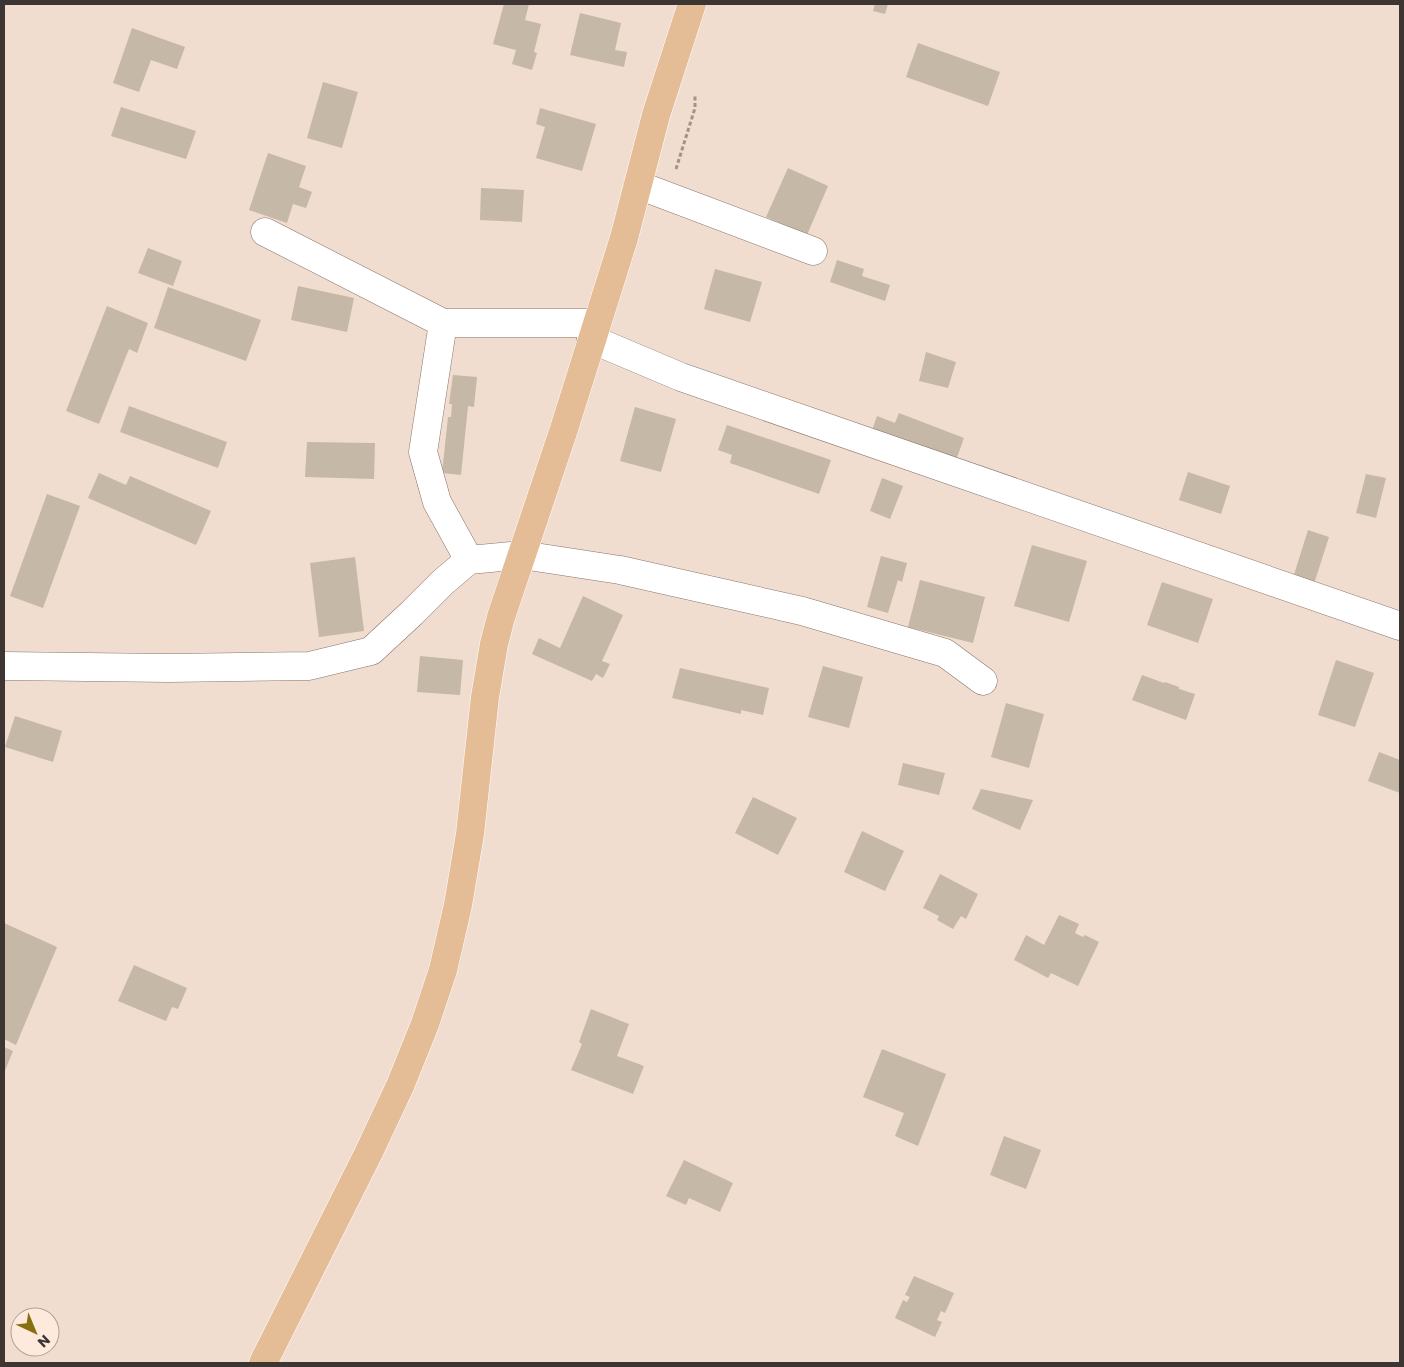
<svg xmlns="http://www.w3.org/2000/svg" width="1404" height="1367" viewBox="0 0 1404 1367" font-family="Poppins,sans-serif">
<rect width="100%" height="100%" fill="#f1dcd0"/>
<!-- building -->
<path fill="#c5b8a7" d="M504 4H529L525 20 541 24 534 52 537 53 532 70 512 64 516 50 493 44Z
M875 4H888L885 14 873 11Z
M580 13 621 23 615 50 627 52 624 67 570 55Z
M132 28 185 47 177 69 151 60 139 92 113 83Z
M918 43 1000 72 988 106 906 77Z
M323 82 358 92 342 148 307 138Z
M121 107 196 131 186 159 111 136Z
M540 108 596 124 582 171 536 158 545 127 536 124Z
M268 153 306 166 299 187 312 192 306 208 293 204 287 223 249 210Z
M788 168 828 186 807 235 766 217Z
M481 188 524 190 522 222 480 220Z
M148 248 182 261 173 286 138 273Z
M837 260 864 269 862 276 890 285 885 301 830 282Z
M715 269 762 282 750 322 704 309Z
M298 286 354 298 347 332 291 320Z
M168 287 261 320 246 361 154 328Z
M107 306 148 323 137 353 129 349 99 424 66 411Z
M926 352 956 362 948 388 919 381Z
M453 375 477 377 474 407 468 406 461 475 442 473 448 417H451L452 404H449Z
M129 406 227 442 218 468 120 432Z
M635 407 676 419 661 472 620 461Z
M899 413 964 438 955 463 869 439 877 416 895 423Z
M727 425 831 460 819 494 730 463 732 455 718 450Z
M307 442 375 443 374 479 305 477Z
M1188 472 1230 486 1221 514 1179 500Z
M99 473 126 485 130 476 211 511 196 545 88 498Z
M1366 474 1386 478 1376 518 1356 513Z
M882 478 903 486 890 519 870 511Z
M47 494 80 506 43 608 10 596Z
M1308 530 1329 537 1313 587 1292 581Z
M1032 545 1087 561 1069 622 1014 606Z
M881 556 907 563 902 582 898 580 888 613 867 607Z
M355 557 364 631 319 637 310 563Z
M920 580 985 597 973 643 908 627Z
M1162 582 1213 599 1198 643 1147 625Z
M583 596 623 615 602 661 610 664 603 678 596 674 592 681 532 654 539 638 560 648Z
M420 656 463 660 460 695 417 692Z
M1336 660 1374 673 1355 727 1318 715Z
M823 666 863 677 849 728 808 717Z
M680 668 769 688 763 715 741 710V714L672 698Z
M1142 675 1164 683 1165 682 1179 687V689L1195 694 1186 720 1132 700Z
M1006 703 1044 714 1029 768 991 757Z
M15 716 62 731 53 762 5 747Z
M1379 752 1400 760V793L1368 781Z
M903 763 945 773 939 795 898 785Z
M981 789 1033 800 1020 830 972 809Z
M753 797 797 818 778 855 735 833Z
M862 831 904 851 885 891 844 872Z
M940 874 978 894 966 919 961 916 953 929 937 920 939 916 923 908Z
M1059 915 1079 924 1075 933 1083 937 1085 935 1099 942 1078 986 1051 973 1048 978 1014 960 1026 935 1044 945Z
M4 923 57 947 16 1045 4 1039Z
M134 965 187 988 178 1009 172 1007 166 1021 118 1001Z
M591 1009 629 1024 617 1056 644 1066 633 1094 571 1070 582 1044 579 1042Z
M4 1047 13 1051 4 1073Z
M882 1049 946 1074 918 1146 895 1136 904 1113 863 1097Z
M1004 1136 1041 1150 1026 1189 990 1175Z
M684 1160 733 1183 720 1212 689 1198 686 1205 666 1196Z
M914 1276 954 1293 945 1313 941 1311 937 1320 942 1322 935 1337 895 1318 903 1300 907 1302 910 1297 905 1295Z"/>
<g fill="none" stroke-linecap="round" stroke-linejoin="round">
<!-- minor casing -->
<g stroke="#88756b" stroke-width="29">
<path id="minor" d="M638 185 813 251
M265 232 443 323H596
M443 323 423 452 437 502 469 560
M591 339 681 377 1400 626
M4 666 169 668 309 666 371 651 412 613 443 582 469 560 522 555 620 570 802 611 945 653 983 681"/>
</g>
<!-- major casing -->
<g stroke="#fff" stroke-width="29">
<path id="major" d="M263 1363 368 1154 400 1086 425 1024 443 970 458 905 470 834 485 697 494 644 501 617 564 429 624 238 656 115 692 4"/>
</g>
<!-- path -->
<path stroke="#a2938a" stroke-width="3" stroke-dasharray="4 2.5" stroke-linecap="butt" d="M676 169 695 108V94"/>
<!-- minor -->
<use href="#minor" stroke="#fff" stroke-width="28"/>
<!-- major -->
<use href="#major" stroke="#e4bc95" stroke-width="28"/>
</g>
<!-- border -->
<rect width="1404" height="1367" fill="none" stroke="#3d3531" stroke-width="10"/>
<!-- north arrow -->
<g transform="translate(35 1332) rotate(136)"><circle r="24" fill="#fee9dd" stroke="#b1a198"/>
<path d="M0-4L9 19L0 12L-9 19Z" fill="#886f10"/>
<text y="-8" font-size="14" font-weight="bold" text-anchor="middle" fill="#3d3531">N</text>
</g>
</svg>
